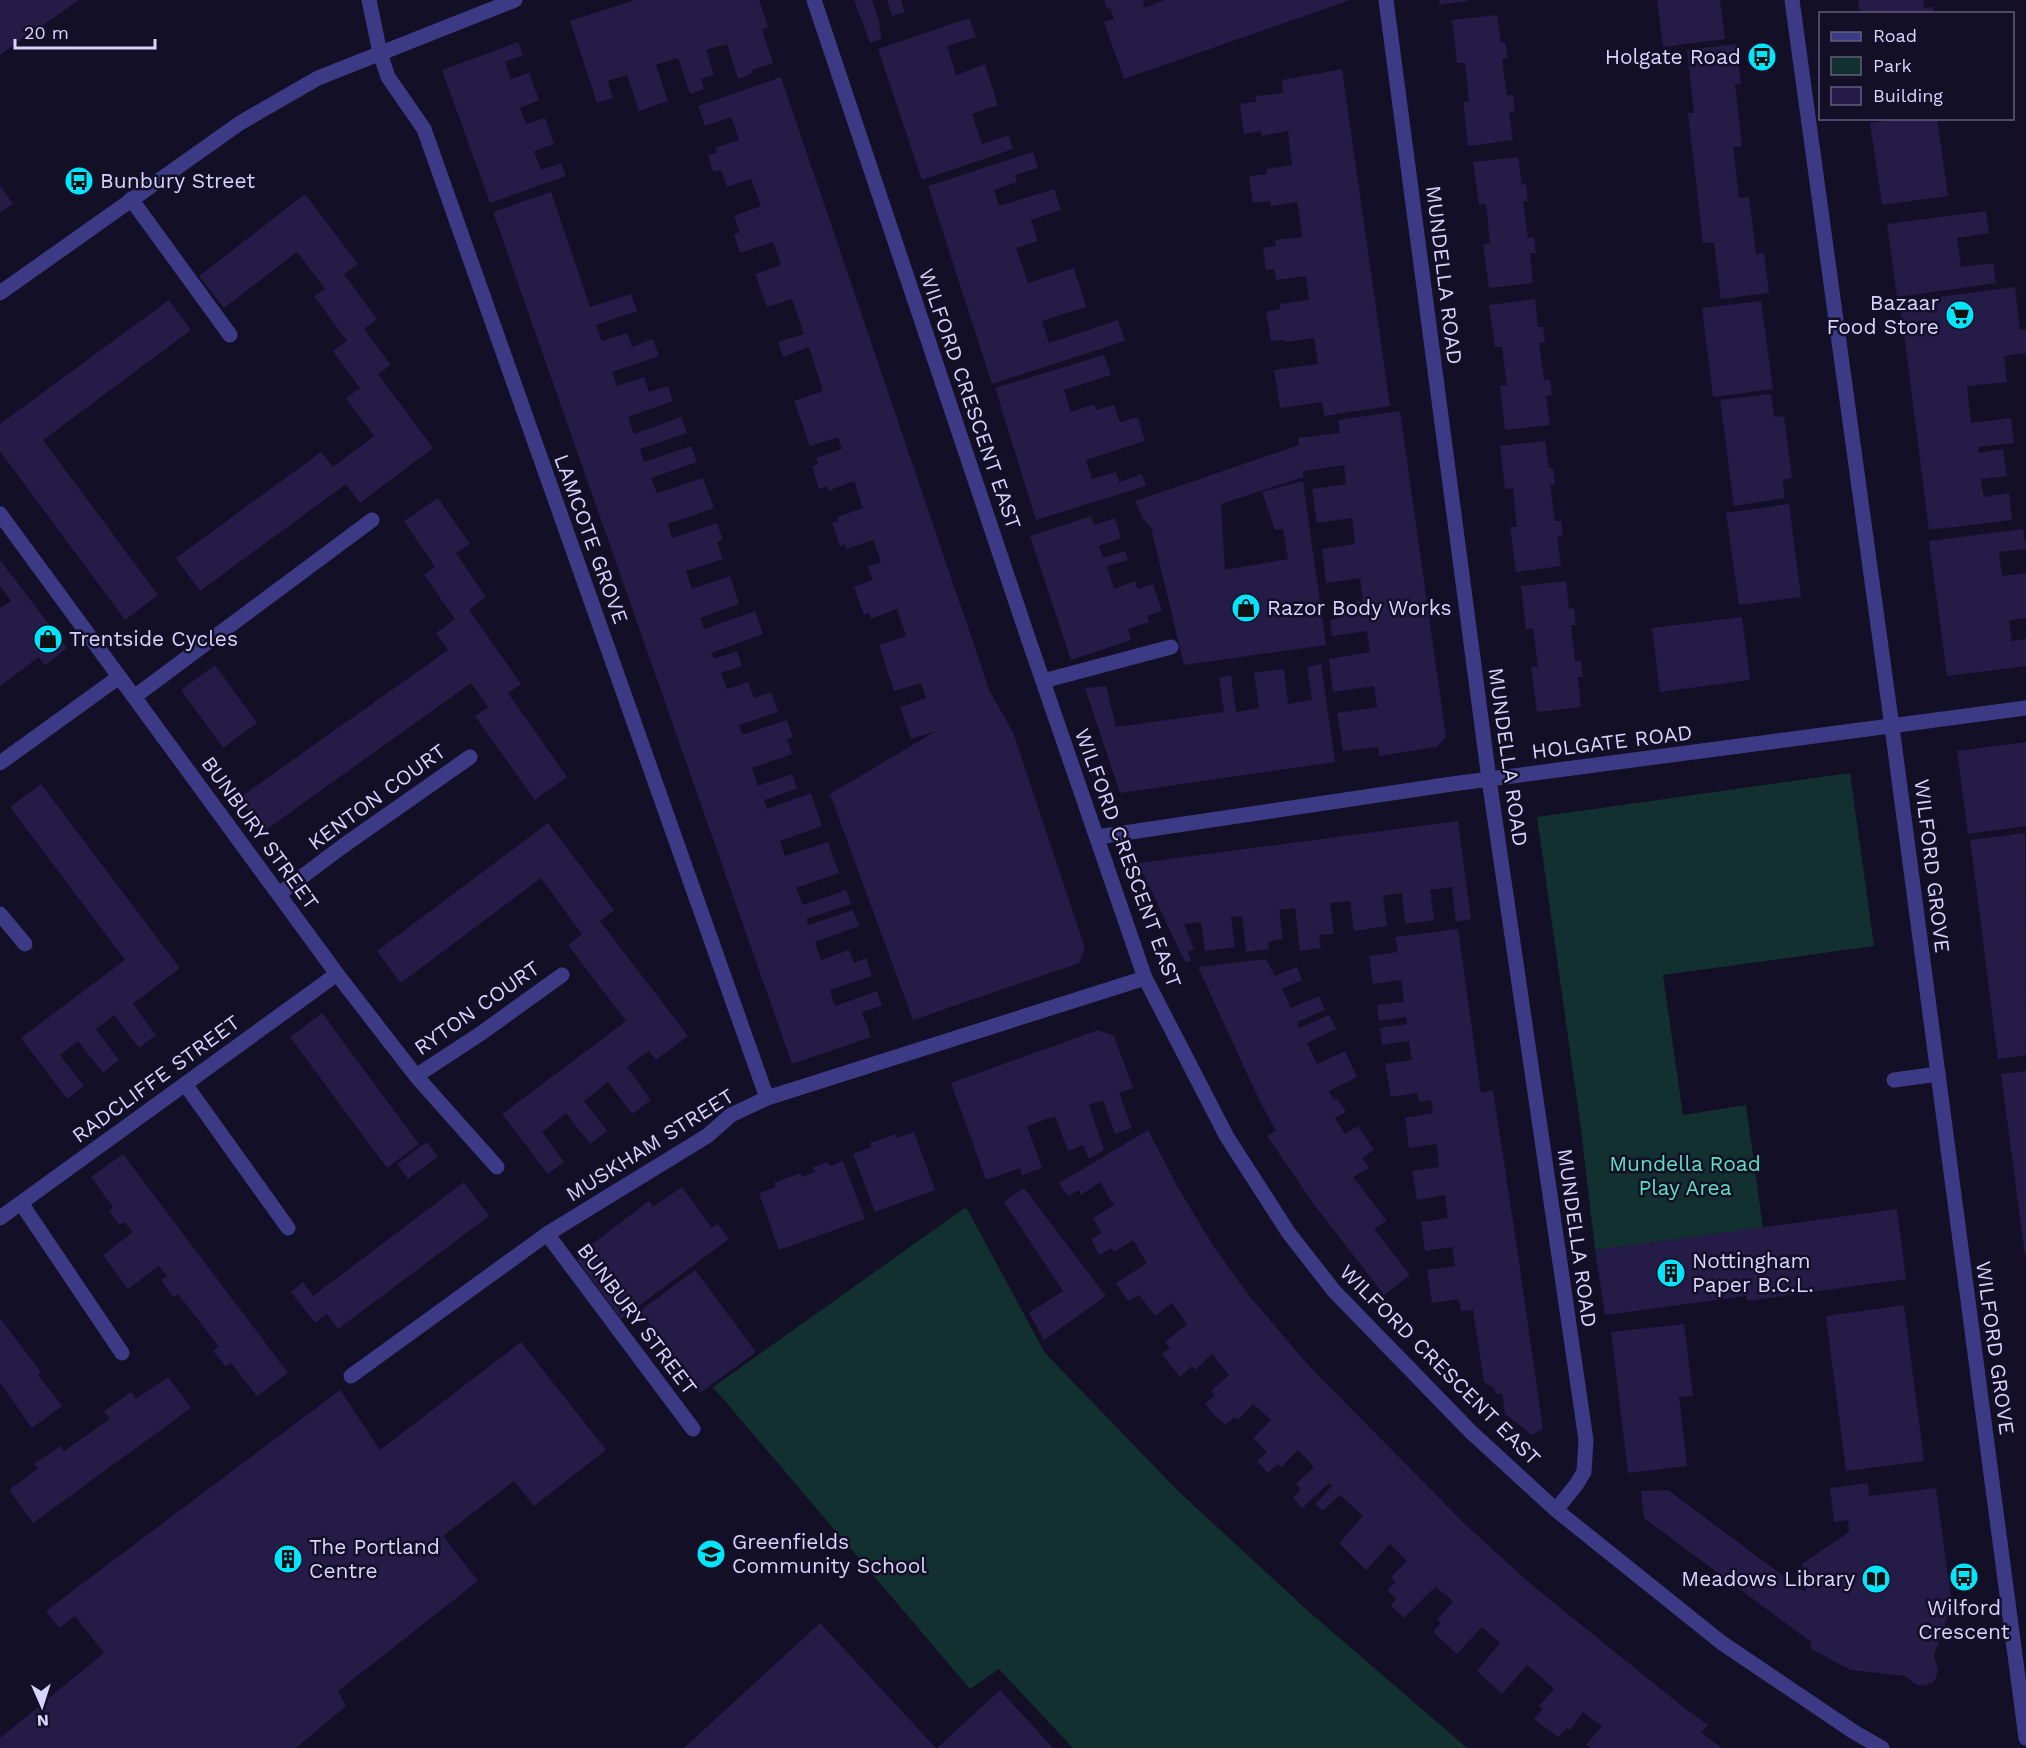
<svg xmlns="http://www.w3.org/2000/svg" width="2026" height="1748" viewBox="0 0 2026 1748" font-family="'Work Sans',sans-serif">
<rect width="100%" height="100%" fill="#130f26"/>
<!-- green -->
<path fill="#12302f" d="M1850 773 1874 946 1663 975 1683 1115 1746 1105 1763 1228 1595 1250 1581 1129 1537 817Z
M966 1207 1045 1353 1178 1491 1307 1610 1467 1748H1073L999 1669 970 1689 713 1387Z"/>
<!-- building -->
<path fill="#241b47" d="M0 0H79L0 55Z
M635 0H759L768 27 762 30 773 63 752 70 753 73 738 79 727 44 706 50 714 75 701 79 704 89 690 94 678 58 656 65 668 101 639 111 627 75 608 81 613 98 597 103 570 21Z
M854 0H872L881 27 879 28 882 39 870 43Z
M887 0H901L905 12 892 16Z
M1104 0H1143L1145 8 1164 0H1350L1124 79 1104 22 1114 19 1110 8 1107 9Z
M1439 0H1467V1L1440 5Z
M1657 0H1720L1725 39 1663 47Z
M1858 0H1923L1924 8 1933 7 1934 14H1860Z
M1497 15 1501 43H1505L1508 58 1502 59 1507 96 1513 94 1515 111 1509 112 1513 140 1468 146 1463 102 1469 101 1467 81 1465 63H1457L1452 20Z
M969 18 976 37 947 46 952 62 956 75 985 64 998 105 972 114 982 144 1009 135 1013 149 922 180 878 49Z
M518 42 523 55 505 62 508 71 511 79 529 73 539 100 520 108 526 124 545 118 554 144 534 151 541 170 561 163 566 176 490 203 442 70Z
M1736 44 1741 84 1735 85 1742 146 1733 147 1739 198 1749 197 1756 254 1764 253 1769 293 1721 299 1714 242 1703 244 1688 113H1694L1687 50Z
M1342 69 1390 406 1324 416 1322 402 1280 408 1274 370 1318 364 1314 338 1285 342 1284 340 1271 341 1266 312 1280 309V304L1309 300 1306 276 1276 280 1274 269 1266 270 1263 248 1276 246 1275 240 1302 237 1300 218 1297 202 1271 206 1270 201 1253 203 1249 176 1267 174 1266 169 1292 165 1288 131 1261 136V131L1244 134 1240 104 1256 102V96L1283 93 1282 80Z
M781 77 990 692 1013 732 1085 948 1079 963 913 1020 830 794 936 731 911 739 900 707 926 698 921 683 894 691 879 645 906 636 897 609 871 619 869 613 864 615 854 587 873 580 868 566 881 562 873 540 847 549 845 544 840 546 832 523 838 521 837 517 863 508 854 481 828 491 827 486 819 489 812 466 818 464 816 458 842 449 838 437 810 446 794 401 823 391 809 347 783 357 778 342 804 334 792 299 767 307 755 274 781 265 773 242 740 253 734 234 740 232 734 216 761 206 751 179 727 187 721 170 713 172 708 155 717 153 715 148 739 140 731 117 705 126 698 106Z
M1906 118H1937L1948 196 1882 205 1870 123Z
M1033 152 1038 168 1015 175 1017 182 994 190 999 206 1054 189 1061 210 1031 220 1038 241 1016 248 1028 283 1074 268 1086 307 1042 321 1049 343 1118 320 1125 341 992 384 928 186Z
M1518 157 1522 185 1526 184 1528 201H1523L1528 238 1534 237 1536 253H1530L1533 283 1489 288 1483 244 1490 243 1486 204 1479 205 1473 162Z
M0 186 13 204 0 213Z
M551 192 590 307 631 294 637 311 596 325 602 341 627 333 632 347 653 339 659 356 612 372 617 386 644 377 649 392 668 386 673 401 628 417 634 434 681 417 687 433 640 449 644 462 691 446 697 462 651 478 657 493 703 478 708 491 714 508 668 524 672 538 717 523 723 540 717 542 723 559 686 571 692 589 730 576 739 604 700 618 704 629 755 611 763 634 711 653 714 659 737 651 742 666 721 673 727 689 748 682 754 698 771 692 778 712 739 725 742 735 787 720 793 737 787 739 792 754 752 768 758 786 792 774 797 789 764 800 767 809 811 793 822 826 780 841 785 856 828 842 839 873 796 888 803 905 846 890 851 904 806 919 809 925 853 910 859 926 815 942 821 960 849 950 854 963 866 958 872 976 830 990 835 1006 877 991 882 1006 862 1012 871 1037 792 1064 493 212Z
M305 194 358 264 344 274 377 319 364 329 391 365 378 374 433 448 360 503 346 484 200 591 176 558 321 452 333 467 374 436 346 398 360 388 333 351 347 341 314 296 325 289 297 252 224 308 199 276Z
M1986 211 1989 233 1957 238 1961 267 1993 263 1996 283 1897 297 1887 224Z
M2015 287 2020 330 2026 329V353L2004 356 2007 382 1967 386 1971 423 2011 418 2014 443 1978 447 1979 453 2003 449 2007 476 1981 479 1982 488 1984 497 2009 493 2012 520 1929 530 1900 302Z
M1535 299 1538 327H1543L1545 342 1539 343 1544 380H1550L1552 395 1546 396 1550 425 1505 430 1500 386 1507 385 1502 347H1495L1489 305Z
M169 300 191 330 43 440 158 595 125 620 0 451V424Z
M1761 301 1773 389 1713 397 1702 308Z
M1104 355 1111 375 1064 390 1071 412 1094 404 1096 410 1114 405 1120 422 1138 417 1145 441 1086 460 1092 479 1116 472 1119 482 1142 474 1146 486 1036 520 995 388Z
M1771 394 1774 417 1784 416 1792 478 1783 480 1785 498 1734 506 1720 400Z
M1400 411 1446 737 1437 747 1379 756 1378 747 1343 751 1337 713 1377 707 1374 686 1333 692 1329 659 1370 652 1367 631 1332 636 1330 620 1338 618 1335 604 1363 601 1360 578 1326 583 1322 549 1355 544 1352 518 1317 523 1312 489 1346 484 1344 465 1303 471V477L1221 504 1225 570 1288 559 1283 529 1275 530 1262 492 1303 481 1326 645 1184 665 1151 528 1143 519 1135 501 1299 445 1298 438 1340 433 1338 420Z
M1545 441 1549 468H1553L1555 484 1550 485 1555 521H1561L1563 536 1557 537 1561 566 1516 572 1510 527H1517L1513 488 1505 489 1500 446Z
M438 498 470 544 456 553 486 597 469 610 521 684 508 693 567 777 535 800 475 716 488 707 471 683 263 832 239 798 448 650 436 633 455 619 424 575 435 567 404 521Z
M1789 504 1801 597 1739 605 1726 513Z
M1091 516 1094 525 1115 518 1121 538 1099 546 1103 558 1125 551 1128 560 1107 566 1114 589 1135 581 1138 589 1153 584 1162 611 1147 616 1149 622 1128 629 1131 640 1071 660 1030 536Z
M2023 529 2026 549 1999 552 2002 576 2026 573V618L2009 621 2012 641 2026 639V666L1947 676 1929 541Z
M0 560 67 648 45 665 39 657 0 686V608L11 601 0 586Z
M1566 581 1569 609 1574 608 1576 625H1571L1575 661H1581L1583 677H1578L1581 707 1537 712 1531 667H1538L1533 628 1526 630 1521 586Z
M1742 617 1750 680 1660 692 1652 628Z
M1321 664 1335 762 1120 793 1085 688 1106 686 1116 727 1224 712 1219 678 1231 675 1236 712 1259 708 1254 673 1284 669 1288 704 1312 700 1307 667Z
M215 665 257 723 223 748 181 690Z
M2026 742V826L1968 834 1957 751Z
M41 784 180 968 133 1004 156 1035 139 1048 114 1015 96 1029 119 1060 103 1073 78 1041 60 1055 84 1086 67 1099 21 1038 125 960 10 807Z
M1458 821 1471 919 1456 922 1452 887 1430 890 1434 920 1405 924 1402 893 1383 896 1387 926 1354 931 1350 901 1330 903 1334 934 1319 935 1321 948 1300 951 1295 908 1279 910 1283 939 1268 942 1269 949 1246 952 1242 916 1231 917 1235 947 1205 951 1201 922 1184 924 1194 949 1188 952 1191 961 1185 962 1138 863Z
M548 823 614 910 600 921 688 1036 656 1060 649 1051 627 1067 651 1100 632 1114 608 1082 584 1101 607 1131 590 1144 566 1113 542 1132 564 1162 548 1174 502 1114 626 1021 568 945 582 934 541 878 401 983 377 951Z
M2025 833 2026 1055 1998 1059 1970 840Z
M1458 929 1481 1093 1493 1090 1517 1248 1543 1429 1532 1435 1505 1414 1502 1394H1496L1494 1388 1484 1382 1473 1310 1461 1311 1459 1299 1432 1303 1427 1270 1455 1266 1452 1247 1425 1251 1421 1222 1448 1218 1445 1195 1417 1200 1412 1171 1439 1167 1438 1154 1436 1144 1409 1148 1405 1118 1433 1113 1431 1100 1419 1102 1417 1093 1391 1097 1385 1064 1412 1060 1410 1050 1409 1041 1382 1045 1380 1028 1407 1024 1406 1017 1379 1021 1377 1005 1404 1002 1401 980 1373 984 1369 956 1398 952 1395 937Z
M1266 959 1275 976 1297 967 1302 980 1282 989 1291 1008 1319 996 1325 1010 1297 1022 1299 1028 1329 1015 1336 1029 1307 1043 1317 1064 1345 1051 1357 1077 1329 1091 1334 1100 1337 1099 1346 1112 1335 1118 1345 1134 1358 1126 1374 1150 1362 1158 1369 1168 1353 1177 1387 1221 1374 1229 1410 1275 1384 1295 1313 1203 1267 1136 1276 1131 1261 1104 1198 967Z
M322 1013 419 1144 387 1168 290 1037Z
M1098 1030 1114 1036 1133 1088 1119 1093 1132 1128 1115 1134 1103 1100 1089 1105 1104 1150 1089 1159 1083 1145 1068 1151 1055 1116 1027 1126 1042 1168 1022 1175 1020 1168 986 1180 951 1083Z
M2026 1071V1256H2025L2001 1074Z
M1148 1130 1177 1186 1214 1247 1251 1298 1310 1367 1467 1526 1533 1586 1682 1706 1708 1725 1701 1733 1722 1748H1591L1586 1745 1602 1726 1583 1712 1570 1730 1567 1728 1558 1737 1534 1719 1543 1709 1539 1706 1554 1689 1541 1677 1527 1665 1502 1694 1477 1671 1500 1643 1490 1634 1482 1627 1457 1654 1433 1632 1441 1623 1437 1619 1453 1602 1445 1594 1435 1587 1404 1618 1391 1606 1396 1599 1387 1590 1396 1582 1391 1577 1407 1561 1390 1544 1366 1570 1339 1543 1363 1516 1340 1495 1323 1511 1315 1504 1332 1486 1329 1483 1302 1508 1293 1498 1301 1490 1296 1484 1314 1467 1298 1450 1281 1467 1278 1464 1268 1473 1257 1461 1267 1452 1253 1438 1271 1420 1253 1404 1238 1420 1235 1417 1225 1425 1213 1414 1205 1404 1215 1395 1211 1391 1229 1375 1212 1354 1195 1370 1192 1366 1180 1377 1162 1354 1170 1348 1165 1342 1187 1324 1172 1303 1155 1316 1139 1295 1128 1301 1116 1283 1147 1263 1133 1240 1114 1252 1112 1248 1099 1255 1091 1239 1102 1233 1093 1218 1114 1205 1100 1182 1081 1195 1079 1190 1068 1196 1059 1183Z
M914 1132 935 1190 875 1212 853 1154 871 1147 870 1143 896 1134 897 1138Z
M427 1142 438 1157 408 1179 397 1164Z
M123 1154 288 1373 257 1396 231 1363 226 1367 219 1358 213 1351 219 1347 178 1294 173 1297 161 1280 167 1276 159 1266 128 1289 103 1255 133 1232 124 1222 119 1225 109 1211 113 1207 91 1177Z
M843 1161 865 1219 779 1250 759 1193 776 1187 774 1183 800 1173 801 1177 815 1172 813 1167 828 1162 830 1166Z
M464 1182 489 1216 338 1329 327 1314 315 1323 291 1292 303 1282 313 1296Z
M682 1187 712 1228 718 1224 729 1239 621 1319 578 1261 579 1254 649 1201 653 1207Z
M1024 1188 1106 1296 1044 1340 1029 1313 1063 1291 1004 1202Z
M1897 1209 1906 1279 1747 1301 1746 1296 1605 1315 1595 1250Z
M695 1270 756 1352 700 1393 640 1311Z
M1904 1305 1924 1461 1846 1471 1826 1316Z
M0 1318 41 1372 38 1375 62 1406 32 1428 0 1383Z
M1684 1324 1693 1396 1679 1397 1687 1466 1628 1473 1611 1332Z
M521 1342 606 1450 534 1506 514 1481 443 1536 478 1581 338 1691 346 1706 296 1748H0V1738L104 1653 75 1616 59 1628 46 1611 340 1390 380 1450Z
M168 1377 191 1408 33 1523 9 1490 38 1469 34 1464 60 1446 64 1451 110 1419 104 1411 131 1392 136 1399Z
M1868 1483 1869 1496 1936 1488 1952 1605 1934 1655 1938 1670 1936 1678 1932 1683 1923 1686 1915 1684 1905 1676 1851 1670 1811 1649V1642L1644 1518 1641 1491 1668 1490 1806 1593 1802 1564 1849 1532 1848 1520 1834 1522 1830 1488Z
M820 1623 936 1748H684Z
M1000 1690 1053 1748H937Z"/>
<g fill="none" stroke-linecap="round" stroke-linejoin="round">
<!-- service -->
<path stroke="#3d3a85" stroke-width="15" d="M1043 681 1171 647
M0 914 25 944
M1894 1080 1938 1074
M185 1084 288 1228
M21 1203 122 1353"/>
<!-- minor -->
<path stroke="#3d3a85" stroke-width="15" d="M369 0 380 53 388 77 424 129 767 1098
M814 0 1026 632 1145 978 1227 1137 1288 1232 1334 1291 1471 1432 1556 1510 1722 1643 1854 1732 1882 1748
M1386 0 1489 779 1586 1440 1584 1472 1576 1485 1556 1510
M131 199 230 335
M0 514 337 974 416 1076 497 1167
M134 697 372 520
M0 763 119 677
M1097 837 1452 784 2026 708
M279 894 343 846 470 757
M416 1076 480 1034 562 975
M0 1218 337 974
M547 1234 693 1429
M351 1376 547 1234 707 1136 731 1115 767 1098 1145 978"/>
<!-- tertiary -->
<path stroke="#3d3a85" stroke-width="15" d="M1792 0 1892 727 2026 1738
M0 293 240 123 318 78 515 0"/>
</g>
<!-- icons -->
<defs>
<g id="bus-disc" transform="scale(1.5)"><circle r="9.5" fill="#00e5ff" stroke="#130f26"/><path d="M-5-6H5V4H4V6H2V4H-2V6H-4V4H-5ZM-3.5-4V0h7V-4ZM-3.5 1.2v1.5H-2V1.2ZM2 1.2v1.5H3.5V1.2Z" fill="#111"/></g>
<g id="supermarket-disc" transform="scale(1.5)"><circle r="9.5" fill="#00e5ff" stroke="#130f26"/><path d="M-6-5.5h2.5l.6 2H6L4.5 2H-2.5L-4.4-4H-6ZM-1.5 3.2a1.3 1.3 0 1 0 .1 0ZM3 3.2a1.3 1.3 0 1 0 .1 0Z" fill="#111"/></g>
<g id="shop-disc" transform="scale(1.5)"><circle r="9.5" fill="#00e5ff" stroke="#130f26"/><path d="M-5-2.5h2.3a2.7 3.5 0 0 1 5.4 0H5L5.5 6h-11ZM-1.5-2.5h3a1.5 2.3 0 0 0-3 0Z" fill="#111"/></g>
<g id="building-disc" transform="scale(1.5)"><circle r="9.5" fill="#00e5ff" stroke="#130f26"/><path d="M-4-6H4V6H1V3H-1V6H-4ZM-2.5-4.3h1.7v1.8h-1.7ZM.8-4.3h1.7v1.8H.8ZM-2.5-1h1.7V.8h-1.7ZM.8-1h1.7V.8H.8Z" fill="#111"/></g>
<g id="school-disc" transform="scale(1.5)"><circle r="9.5" fill="#00e5ff" stroke="#130f26"/><path d="M0-5L7-2L0 1L-7-2ZM-4 1L0 2.5L4 1V4Q0 6-4 4Z" fill="#111"/></g>
<g id="library-disc" transform="scale(1.5)"><circle r="9.5" fill="#00e5ff" stroke="#130f26"/><path d="M-6-4Q-3-5.5-.7-3.5V5Q-3 3-6 4ZM6-4Q3-5.5 .7-3.5V5Q3 3 6 4Z" fill="#111"/></g>
</defs>
<g fill-rule="evenodd">
<use href="#bus-disc" x="1762" y="57"/>
<use href="#bus-disc" x="79" y="181"/>
<use href="#supermarket-disc" x="1960" y="315"/>
<use href="#shop-disc" x="1246" y="608"/>
<use href="#shop-disc" x="48" y="639"/>
<use href="#building-disc" x="1671" y="1273"/>
<use href="#school-disc" x="711" y="1554"/>
<use href="#building-disc" x="288" y="1559"/>
<use href="#bus-disc" x="1964" y="1577"/>
<use href="#library-disc" x="1876" y="1579"/>
</g>
<g text-anchor="middle" stroke-width="5" stroke-linejoin="round" paint-order="stroke">
<!-- poi labels -->
<g font-size="21" fill="#d9d4ff" stroke="#130f26" text-anchor="start">
<text x="1741" y="64" text-anchor="end">Holgate Road</text>
<text x="100" y="188">Bunbury Street</text>
<text x="1939" y="310" text-anchor="end">Bazaar<tspan x="1939" dy="24">Food Store</tspan></text>
<text x="1267" y="615">Razor Body Works</text>
<text x="69" y="646">Trentside Cycles</text>
<text x="1692" y="1268">Nottingham<tspan x="1692" dy="24">Paper B.C.L.</tspan></text>
<text x="732" y="1549">Greenfields<tspan x="732" dy="24">Community School</tspan></text>
<text x="309" y="1554">The Portland<tspan x="309" dy="24">Centre</tspan></text>
<text x="1855" y="1586" text-anchor="end">Meadows Library</text>
<text x="1964" y="1615" text-anchor="middle">Wilford<tspan x="1964" dy="24">Crescent</tspan></text>
</g>
<!-- street labels -->
<g font-size="21" fill="#d9d4ff" stroke="#130f26">
<text transform="translate(1444 275) rotate(83)" y="7">MUNDELLA ROAD</text>
<text transform="translate(970 399) rotate(71)" y="7">WILFORD CRESCENT EAST</text>
<text transform="translate(591 539) rotate(70)" y="7">LAMCOTE GROVE</text>
<text transform="translate(1612 742) rotate(-7)" y="7">HOLGATE ROAD</text>
<text transform="translate(1508 757) rotate(82)" y="7">MUNDELLA ROAD</text>
<text transform="translate(377 797) rotate(-36)" y="7">KENTON COURT</text>
<text transform="translate(260 833) rotate(54)" y="7">BUNBURY STREET</text>
<text transform="translate(1128 858) rotate(70)" y="7">WILFORD CRESCENT EAST</text>
<text transform="translate(1932 866) rotate(83)" y="7">WILFORD GROVE</text>
<text transform="translate(477 1008) rotate(-35)" y="7">RYTON COURT</text>
<text transform="translate(156 1079) rotate(-36)" y="7">RADCLIFFE STREET</text>
<text transform="translate(650 1145) rotate(-32)" y="7">MUSKHAM STREET</text>
<text transform="translate(1577 1238) rotate(82)" y="7">MUNDELLA ROAD</text>
<text transform="translate(637 1319) rotate(53)" y="7">BUNBURY STREET</text>
<text transform="translate(1995 1348) rotate(82)" y="7">WILFORD GROVE</text>
<text transform="translate(1440 1365) rotate(45)" y="7">WILFORD CRESCENT EAST</text>
</g>
<!-- park labels -->
<g font-size="21" fill="#5fe0c0" stroke="#130f26">
<text x="1685" y="1171">Mundella Road<tspan x="1685" dy="24">Play Area</tspan></text>
</g>
</g>
<!-- legend -->
<rect x="1819" y="12" width="195" height="108" fill="#130f26" stroke="#625e7d" stroke-width="1.5"/>
<rect x="1831" y="32" width="30" height="9" fill="#3d3a85" stroke="#625e7d" stroke-width="1.5"/>
<text x="1873" y="42" font-size="18" fill="#d9d4ff">Road</text>
<rect x="1831" y="57" width="30" height="18" fill="#12302f" stroke="#625e7d" stroke-width="1.5"/>
<text x="1873" y="72" font-size="18" fill="#d9d4ff">Park</text>
<rect x="1831" y="87" width="30" height="18" fill="#241b47" stroke="#625e7d" stroke-width="1.5"/>
<text x="1873" y="102" font-size="18" fill="#d9d4ff">Building</text>
<!-- north arrow -->
<g transform="translate(42 1706) rotate(177)" stroke="#130f26" stroke-width="4.5" paint-order="stroke">
<path d="M0-4.5L10 22L0 15L-10 22Z" fill="#d9d4ff"/>
<text y="-9" font-size="16" font-weight="bold" text-anchor="middle" fill="#d9d4ff">N</text>
</g>
<!-- scale -->
<path d="M15 39v9h140v-9" fill="none" stroke="#d9d4ff" stroke-width="3"/>
<text x="24" y="39" font-size="18" fill="#d9d4ff" stroke="#130f26" stroke-width="4.5" paint-order="stroke">20 m</text>
</svg>
